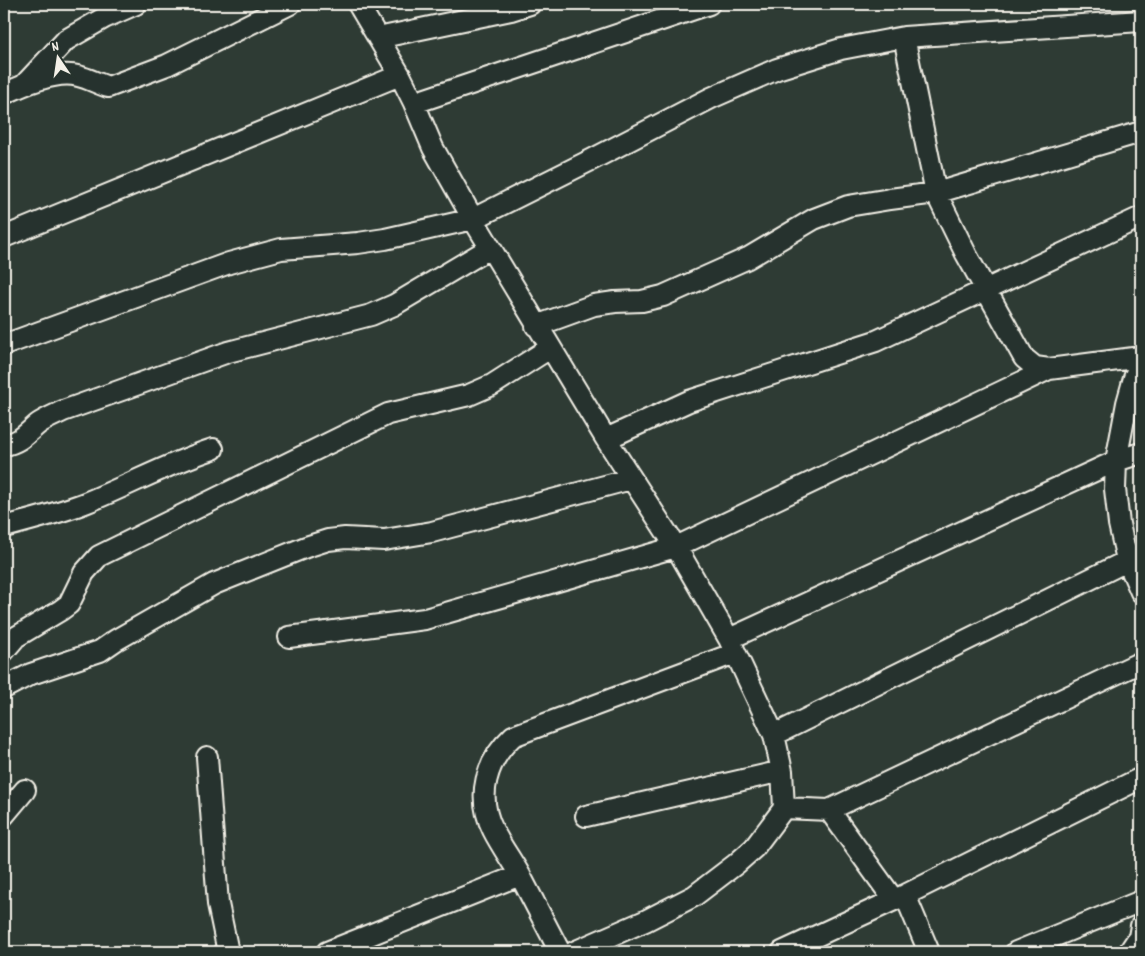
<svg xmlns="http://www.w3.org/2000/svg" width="1145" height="956" viewBox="0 0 1145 956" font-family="Dekko,sans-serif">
<rect width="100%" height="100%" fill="#2e3b34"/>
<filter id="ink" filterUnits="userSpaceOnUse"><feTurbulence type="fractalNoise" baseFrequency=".02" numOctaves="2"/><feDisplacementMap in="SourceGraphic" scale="10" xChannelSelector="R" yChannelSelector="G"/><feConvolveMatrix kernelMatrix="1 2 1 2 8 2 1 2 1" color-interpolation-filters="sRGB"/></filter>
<g filter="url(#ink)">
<!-- building -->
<path fill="#5c655e" stroke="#f4f1e8" d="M1065 944 1068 952H1046Z"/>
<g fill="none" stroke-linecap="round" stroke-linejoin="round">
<!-- minor casing -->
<g stroke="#f4f1e8" stroke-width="24">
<path id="minor" d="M358 4 400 75 414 103 433 148 473 219 606 439 676 547 729 639 774 735 782 771 784 808 754 848 736 864 694 896 645 921 574 952
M904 37 936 193 966 254 1024 358 1035 367 1049 369 1141 357
M378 38 511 10 530 4
M25 84 66 40 104 18 136 4
M4 94C23 85 57 70 78 76 88 78 98 84 108 87L111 86 167 65 290 4
M414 103 709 4
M4 237 400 75
M536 326 594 305 615 302 642 301 663 296 748 258 814 219 848 206 890 199 936 193 1141 132
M4 345 229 263 281 249 358 243 385 239 473 219 593 159 711 98 777 69 841 49 904 37 1141 21
M1141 362 1134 378 1127 403 1116 461 1115 489 1119 524 1127 560 1141 592
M606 439 689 401 876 341 1141 217
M4 445C19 443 26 434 38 424 45 419 55 415 63 411L228 352 371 315 394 305 490 248
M4 527C31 520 59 513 85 503 128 486 169 463 213 449
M289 637 425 619 676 547 1049 369
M729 639 1116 461 1141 453
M4 651 16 637 61 610 69 604 84 573 99 556 388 414 469 395 492 385 550 348
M4 688 31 674 100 651 116 640 214 584 306 547 328 540 345 538 384 540 432 532 631 479
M774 735 1141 554
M207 757 218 904 228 952
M784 808 829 810 894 900
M829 810 1141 662
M4 815 25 790
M586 816 782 771
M905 895 929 952
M327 952 520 875
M560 952C547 927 534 902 521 877 512 861 501 846 493 830 476 796 486 761 513 736L735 653
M782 952 905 895 1141 778
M1016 952 1141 901
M1129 952 1139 937 1141 926"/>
</g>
<!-- minor -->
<use href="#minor" stroke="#26332d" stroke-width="20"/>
</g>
</g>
<!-- margin -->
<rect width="1145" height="956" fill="none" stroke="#26332d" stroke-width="20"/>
<rect x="10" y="10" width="1125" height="936" fill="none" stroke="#f4f1e8" stroke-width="2" filter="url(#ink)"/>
<!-- north arrow -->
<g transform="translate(58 58) rotate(347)" stroke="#26332d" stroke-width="4" paint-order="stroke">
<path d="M0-4L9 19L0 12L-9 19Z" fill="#f4f1e8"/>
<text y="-8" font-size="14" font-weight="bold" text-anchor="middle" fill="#f4f1e8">N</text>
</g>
</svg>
